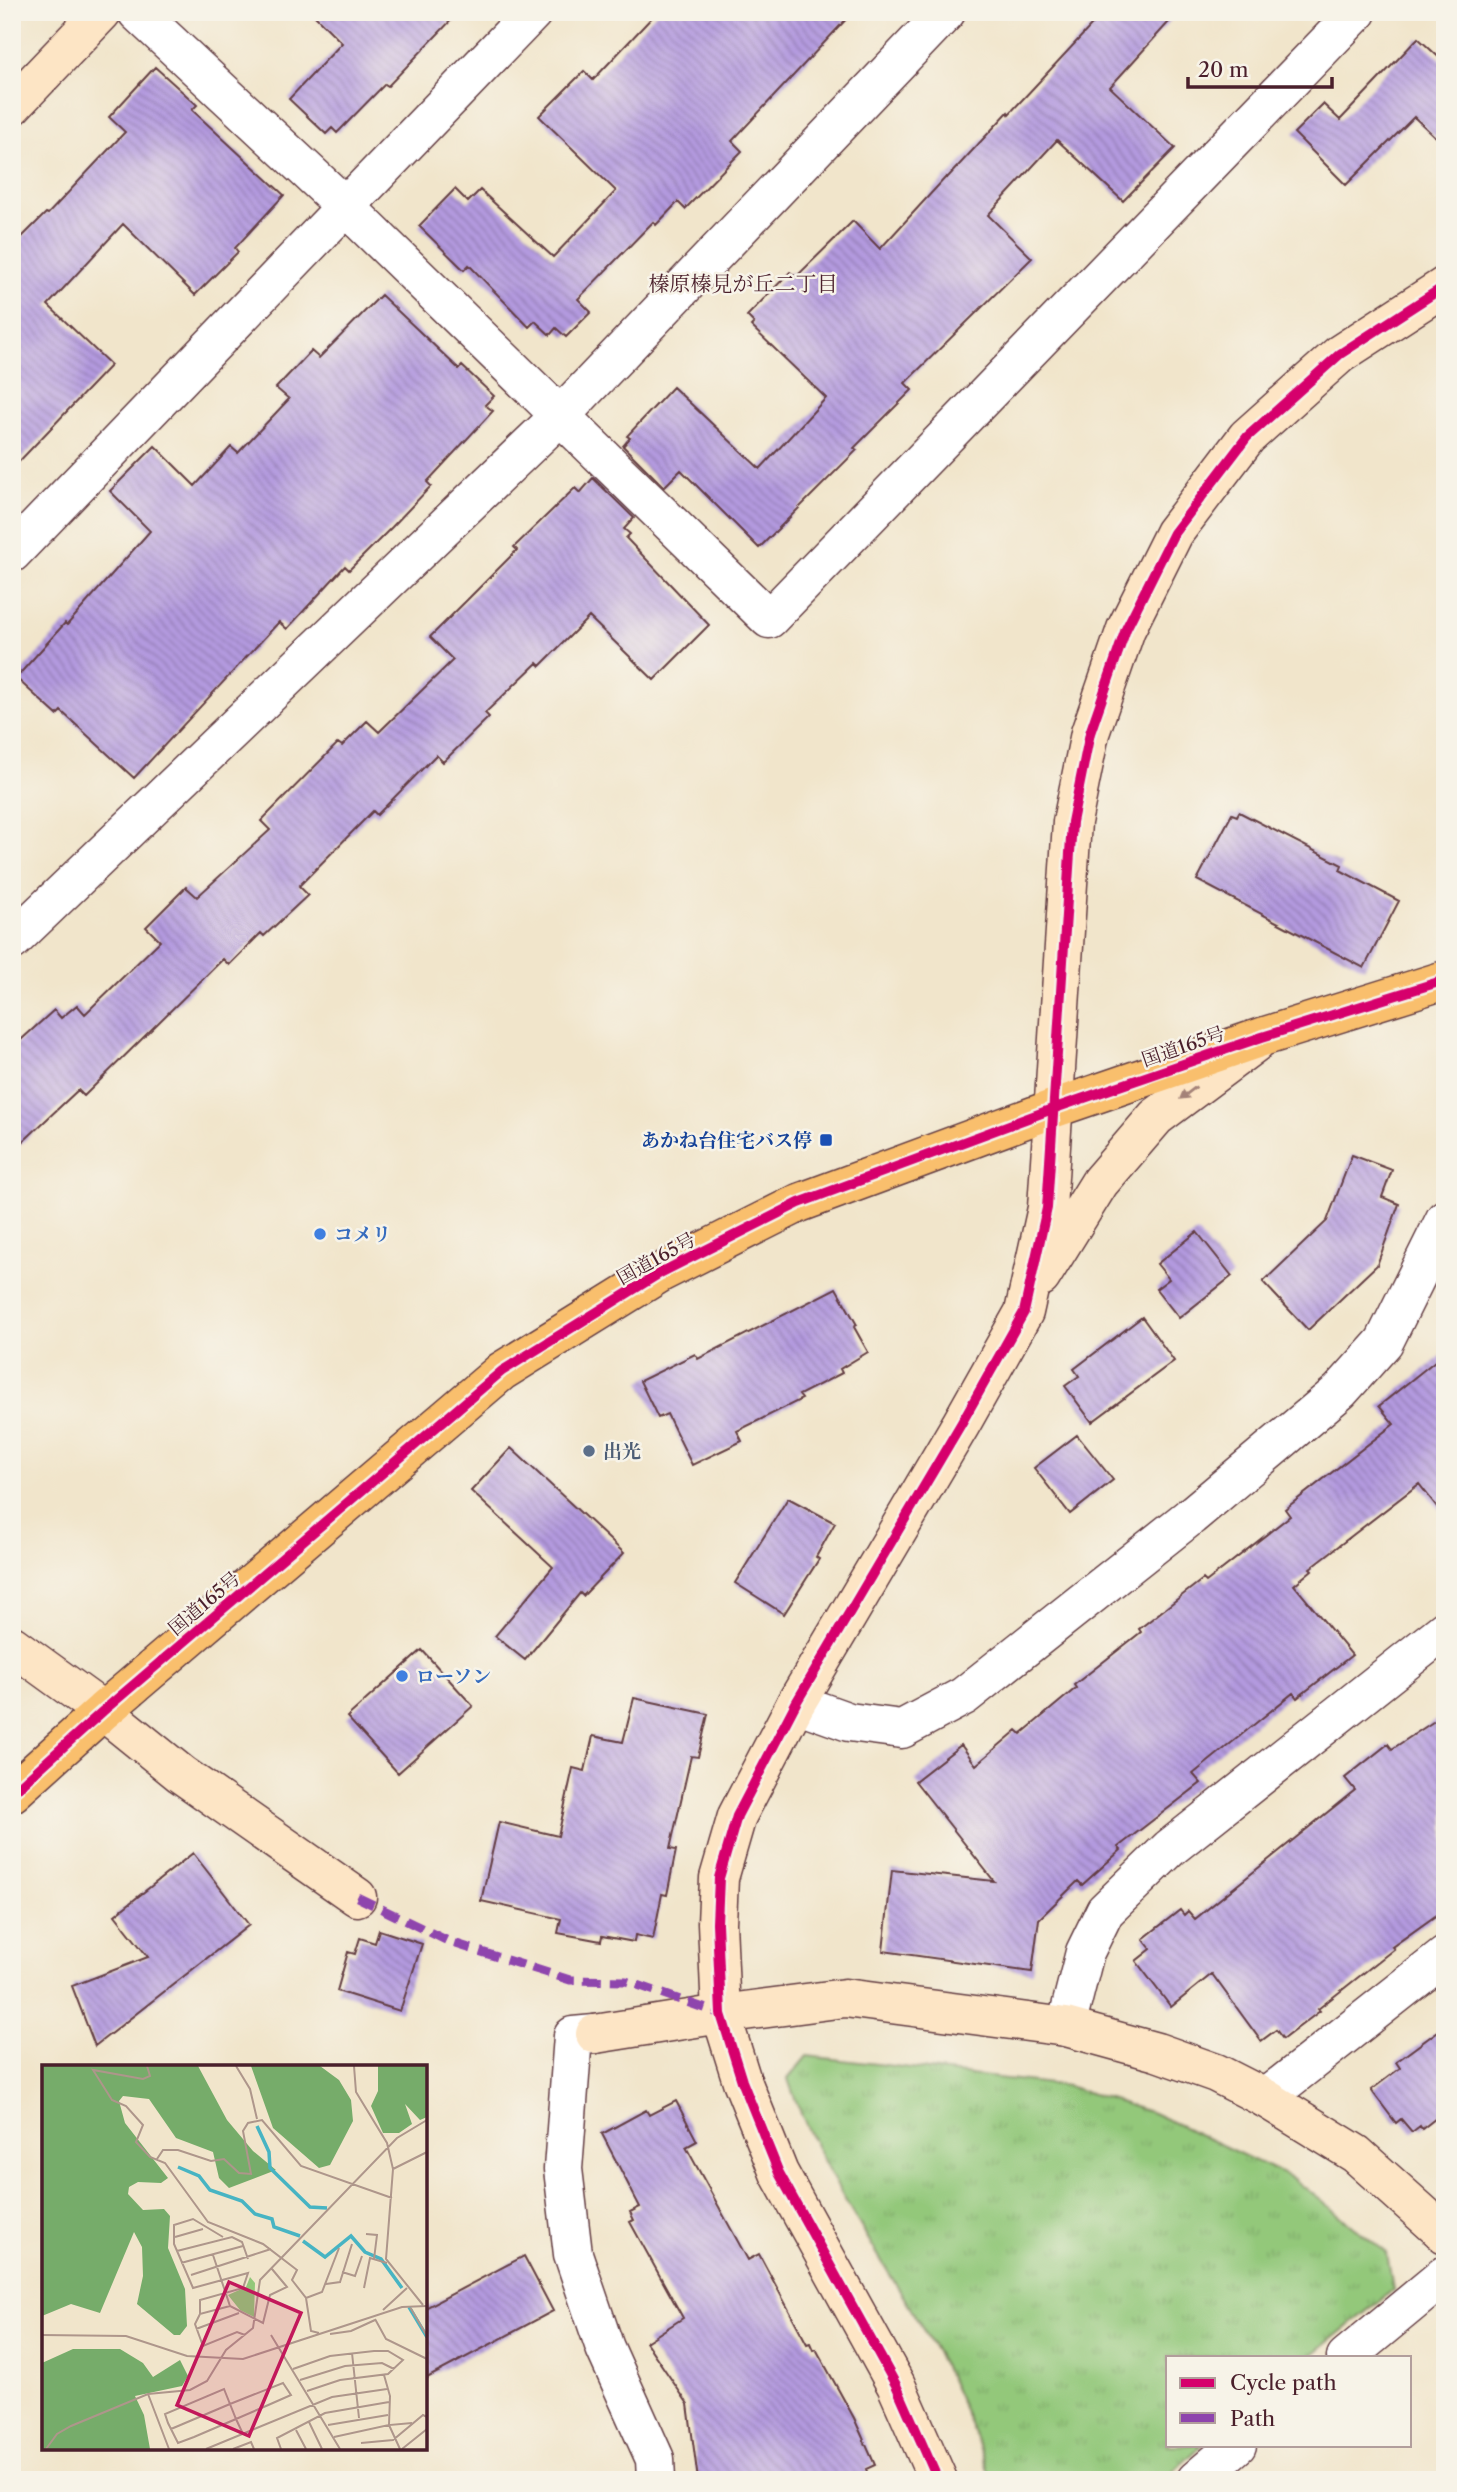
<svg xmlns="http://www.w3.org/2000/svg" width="1457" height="2492" viewBox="0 0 1457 2492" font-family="'Libre Caslon Text','Noto Serif JP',serif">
<defs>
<pattern id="grass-tufts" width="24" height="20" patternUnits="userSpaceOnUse" patternTransform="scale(1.75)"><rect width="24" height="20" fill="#93c87a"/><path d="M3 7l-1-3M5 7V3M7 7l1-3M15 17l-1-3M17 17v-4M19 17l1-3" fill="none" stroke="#80ab6a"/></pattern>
<pattern id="building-back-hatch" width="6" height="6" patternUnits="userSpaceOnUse" patternTransform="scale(1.75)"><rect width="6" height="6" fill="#b39adf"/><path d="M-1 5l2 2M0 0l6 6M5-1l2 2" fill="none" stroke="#947db5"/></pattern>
</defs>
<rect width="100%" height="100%" fill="#f7f3e8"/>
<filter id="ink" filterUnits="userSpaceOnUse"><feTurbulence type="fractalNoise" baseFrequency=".0143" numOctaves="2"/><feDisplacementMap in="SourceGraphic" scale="14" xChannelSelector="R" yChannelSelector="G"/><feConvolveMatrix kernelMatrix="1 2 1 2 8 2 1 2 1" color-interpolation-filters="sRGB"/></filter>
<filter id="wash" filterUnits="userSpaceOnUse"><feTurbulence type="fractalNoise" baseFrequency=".00686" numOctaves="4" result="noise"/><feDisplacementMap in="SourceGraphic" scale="28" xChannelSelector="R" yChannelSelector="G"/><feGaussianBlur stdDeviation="1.57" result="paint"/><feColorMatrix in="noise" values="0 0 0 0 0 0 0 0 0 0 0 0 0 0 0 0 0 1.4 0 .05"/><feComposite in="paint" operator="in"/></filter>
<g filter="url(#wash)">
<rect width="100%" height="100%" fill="#f1e5cb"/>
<!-- grass -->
<path fill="url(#grass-tufts)" stroke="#6e7452" stroke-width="2" d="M807 2056 1068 2086 1153 2113 1294 2179 1387 2253 1393 2290 1309 2357H1168V2445H1202L1164 2480H992C976 2437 958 2392 936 2352 887 2264 820 2174 788 2079Z"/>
<g id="blocks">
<!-- building -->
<path fill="url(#building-back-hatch)" d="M311 12H459L388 86 385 84 337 133 332 128 326 134 289 99 342 43Z
M657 12H853L732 141 742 151 685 209 678 202 656 225 653 222 578 299 591 312 566 337 556 328 550 335 535 321 529 327 469 265 464 270 419 226 455 189 468 202 480 190 553 257 616 191 539 116 584 71 593 80Z
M1104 12H1178L1110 87 1175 148 1123 201 1057 140 988 215 1032 258 905 383 912 390 854 448 857 450 759 548 681 470 664 487 623 446 630 438 627 436 673 387 760 469 826 398 751 326 754 323 747 316 790 272 796 277 853 221 880 249 946 177 947 178 1008 112 1009 114Z
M1418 38 1445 63V146L1414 117 1346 185 1294 133 1323 104 1340 120Z
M155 67 197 105 192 110 284 195 235 248 238 252 195 295 123 224 48 305 111 365 12 469V247L46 213 48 214 125 132 109 117Z
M381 295 459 369 462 366 494 396 485 405 493 411 427 482 431 486 392 527 349 570 345 566 287 629 279 622 134 778 61 711 57 715 16 678 65 623 67 625 150 531 110 491 155 446 195 486 231 447 238 453 289 399 276 388 311 351 319 358Z
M593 478 634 518 624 529 630 534 626 538 709 625 654 680 589 617 540 666 537 663 485 713 489 717 443 762 436 755 377 815 373 811 299 886 308 895 264 936 261 933 229 965 223 959 84 1096 78 1090 12 1152V1048L54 1010 61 1018 77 1005 85 1014 160 941 146 927 186 887 197 897 270 830 261 821 338 743 342 746 367 721 379 732 453 660 430 637 517 550 514 547 575 488 580 493Z
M1239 812 1342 865 1340 870 1399 901 1364 968 1197 880 1232 814 1237 816Z
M1352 1155 1392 1170 1382 1197 1399 1204 1377 1265 1308 1330 1263 1282 1327 1221Z
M1197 1232 1232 1276 1179 1318 1156 1289 1169 1279 1157 1264Z
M836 1288 857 1325 854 1327 868 1352 840 1369 842 1373 799 1395 802 1399 737 1431 742 1441 692 1465 667 1414 658 1418 640 1381 695 1354 698 1359Z
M1142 1317 1174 1361 1092 1422 1065 1386 1079 1376 1074 1369Z
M1445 1353V1517L1419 1484 1310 1568 1312 1570 1294 1585 1352 1655 1297 1698 1293 1693 1193 1774 1201 1783 1118 1847 1121 1850 1082 1885 1078 1881 1039 1919 1032 1972 883 1951 892 1870 994 1881 915 1781 961 1745 976 1765 1017 1730 1021 1734 1076 1688 1074 1685 1141 1632 1139 1629 1203 1579 1206 1582 1290 1516 1285 1509 1394 1424 1379 1406Z
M1077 1435 1113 1480 1070 1514 1034 1468Z
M511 1448 624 1553 583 1596 580 1593 525 1660 495 1636 553 1567 471 1491Z
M788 1498 835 1523 816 1557 819 1559 784 1614 735 1583Z
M422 1650 473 1706 398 1773 347 1717Z
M634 1698 708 1714 698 1757 691 1756 670 1849 676 1850 667 1895 662 1894 653 1939 635 1935 634 1942 602 1936 601 1941 558 1933 561 1919 481 1901 499 1822 558 1836 573 1768 585 1771 593 1736 623 1742Z
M1445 1714V1909L1392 1947 1394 1949 1318 2009 1320 2011 1283 2039 1276 2030 1261 2041 1212 1974 1171 2007 1136 1961 1151 1949 1143 1939 1180 1910 1184 1915 1188 1911 1195 1919 1355 1790 1345 1778 1388 1744 1392 1749Z
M193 1853 249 1925 95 2046 72 1986 148 1957 115 1915Z
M379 1930 422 1944 400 2011 337 1991 348 1952 355 1954 360 1938 375 1943Z
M1445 2026V2111L1422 2129 1420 2126 1412 2132 1401 2119 1396 2123 1371 2090 1400 2068 1396 2062Z
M676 2101 697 2141 686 2147 748 2260 759 2254 807 2344 810 2343 813 2350 816 2349 854 2418 875 2465 866 2469 870 2480H698L688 2404 646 2342 683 2318 630 2222 634 2220 630 2212 640 2207 602 2134 646 2110 649 2115Z
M524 2256 553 2311 425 2379V2308Z"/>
</g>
</g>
<g filter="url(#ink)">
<use href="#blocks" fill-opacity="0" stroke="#633d43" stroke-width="2"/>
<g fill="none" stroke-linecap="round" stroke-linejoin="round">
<!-- street casing -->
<g stroke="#633d43" stroke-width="41">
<path id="street" d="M137 12 346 207 769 619 1357 12
M12 553 533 12
M12 941 560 416 946 12
M796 1703 849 1722 902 1729 964 1696 1191 1516 1340 1391 1384 1342 1445 1219
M1066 2027 1085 1952 1105 1911 1170 1848 1445 1630
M595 2034 573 2036 563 2169 573 2254 605 2348 655 2459 656 2480
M1265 2098 1445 1956
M1346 2357 1445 2275
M1196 2480 1237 2445"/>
</g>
<!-- secondary casing -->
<g stroke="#633d43" stroke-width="41">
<path id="secondary" d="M12 106 102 12
M1041 1277 1100 1182 1156 1117 1255 1043
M12 1645 103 1711 181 1774 357 1897
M595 2034 721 2014 845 1998 1066 2027 1157 2052 1216 2073 1265 2098 1356 2154 1445 2234
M938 2480 896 2385 779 2173 742 2081 721 2014 717 1923 719 1878 737 1816 796 1703 961 1424 1024 1312 1047 1208 1072 822 1090 733 1126 629 1174 533 1247 437 1340 354 1445 286"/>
</g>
<!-- highway casing -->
<g stroke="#633d43" stroke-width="41">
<path id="highway" d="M12 1793 103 1711 502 1371 660 1273 799 1203 1055 1108 1262 1037 1445 980"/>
</g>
<!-- street -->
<use href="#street" stroke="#fff" stroke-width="38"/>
<!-- secondary -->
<use href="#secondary" stroke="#fde5c5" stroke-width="38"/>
<!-- highway -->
<use href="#highway" stroke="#f9bf6d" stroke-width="38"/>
<!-- quiet -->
<path stroke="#8e44ad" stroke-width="9" stroke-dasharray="18 9" stroke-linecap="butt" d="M357 1897 450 1942 570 1980 626 1981 721 2014"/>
<!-- cycleway casing -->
<g stroke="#f7f3e8" stroke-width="15">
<path id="cycleway" d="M12 1793 103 1711 502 1371 660 1273 799 1203 1055 1108 1262 1037 1445 980
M938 2480 896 2385 779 2173 742 2081 721 2014 717 1923 719 1878 737 1816 796 1703 961 1424 1024 1312 1047 1208 1072 822 1090 733 1126 629 1174 533 1247 437 1340 354 1445 286"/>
</g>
<!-- cycleway -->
<use href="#cycleway" stroke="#d6006c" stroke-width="10"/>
</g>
<!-- one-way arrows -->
<defs><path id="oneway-solid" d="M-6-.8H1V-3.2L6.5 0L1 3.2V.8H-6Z" transform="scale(1.75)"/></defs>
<use fill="#a48278" href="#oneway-solid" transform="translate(1188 1093) rotate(143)"/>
</g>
<!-- markers -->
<rect fill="#1a4fb4" stroke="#f7f3e8" stroke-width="2.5" x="819" y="1133" width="14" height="14" rx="3.5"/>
<g fill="#3f7fe0" stroke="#f7f3e8" stroke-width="2.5">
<circle cx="320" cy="1234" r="7"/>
<circle cx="402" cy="1676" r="7"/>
</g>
<circle fill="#5c6f8a" stroke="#f7f3e8" stroke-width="2.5" cx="589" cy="1451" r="7"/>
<g text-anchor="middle" stroke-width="5" stroke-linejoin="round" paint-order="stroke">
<!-- street labels -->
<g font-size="19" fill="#4a1f2b" stroke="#f7f3e8">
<text transform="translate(1183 1046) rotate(-19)" y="7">国道165号</text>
<text transform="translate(656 1258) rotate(-29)" y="7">国道165号</text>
<text transform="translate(204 1603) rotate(-40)" y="7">国道165号</text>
</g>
<!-- transit labels -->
<g font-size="19" font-weight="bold" fill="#164399" stroke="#f7f3e8" text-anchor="end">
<text x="812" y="1147">あかね台住宅バス停</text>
</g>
<!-- shop labels -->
<g font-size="19" font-weight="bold" fill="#366cbe" stroke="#f7f3e8" text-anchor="start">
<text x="334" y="1241">コメリ</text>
<text x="416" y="1683">ローソン</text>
</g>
<!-- service labels -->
<g font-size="19" font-weight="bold" fill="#4e5e75" stroke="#f7f3e8" text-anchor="start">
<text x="603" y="1458">出光</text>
</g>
<!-- neighbourhood labels -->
<g font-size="21" fill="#4a1f2b" stroke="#f7f3e8">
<text x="743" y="291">榛原榛見が丘二丁目</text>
</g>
</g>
<!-- overview -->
<g transform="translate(42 2065)">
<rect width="385" height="385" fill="#f1e5cb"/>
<path d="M208 212 213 218 212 252 198 245 186 230 204 222Z" fill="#93c87a"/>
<path d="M0 1H156L185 55 211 86 234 105 187 123 177 113 171 87 134 73 107 34 81 31 77 36 83 58 126 113 119 118 96 117 87 122 86 129 101 145 122 144 128 151 126 183 143 224 145 261 138 270H132L95 239 101 211 100 182 92 167 58 248 29 239 0 251ZM209 1H278L297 15 309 35 311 56 288 100 277 103 231 63ZM336 1H385V52L378 55 363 39 370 59 357 68H341L329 41 336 26ZM31 284H78L101 298 111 312 138 295 146 311 140 321 93 331 102 350 108 384H0V298Z" fill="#76ac6a"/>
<path fill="none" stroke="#47b4c3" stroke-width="3.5" d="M215 61 227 87 228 103 268 142 285 143M136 102 157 111 168 125 200 136 213 149 230 154 232 162 258 171M261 176 283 192 309 171 323 187 339 194 360 223M367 242 385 272"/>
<path fill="none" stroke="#ae968b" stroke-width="2" d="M105 1 108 11 101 14 51 5 70 35 84 41 101 60 94 77 108 92 123 98 166 157 221 179 255 205 250 215 264 233 269 266 277 268M194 1 208 24 215 54M312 1 314 27 345 78 351 104 344 194 381 240M115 94 121 85H136L169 96 182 94 197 108 209 109 201 66 206 58 220 55 259 101 350 133M351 104 385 87M324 169 335 170 332 194M133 172 161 164M181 172 151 154 132 160V179L151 223 206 208 201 223 158 235V249L188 241M135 186 190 172 200 177 206 194M171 190 188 241 221 258 228 230 245 222 230 204M139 198 201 181M300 207 313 211 320 191M149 210 229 184M284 219 298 217 310 179M322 223 328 193 345 198M264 233 280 227 297 183M368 242 385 271M341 245 365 223M158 249 153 259 161 281 195 267 203 270M333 254 344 274 385 294M154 264 197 248M288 269 309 266 333 255M0 270 84 271 145 291 201 294 360 242 385 241M229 270 298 384M310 288 317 353M251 304 288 291 332 286H346L361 295 346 309 298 315 265 326M258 315 303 301 340 298 352 304M106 329 127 384M267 357 280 384M286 360 346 350M129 364 188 339 241 318 249 330 224 341 194 354 152 372 136 378 126 358 123 349 182 324 194 354 201 369M254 365 264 384M292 372 347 360 348 331 342 310M319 378 351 375 381 350 385 352M4 384 15 369 29 361 106 329 148 325 165 316 184 285 211 263 218 215 355 73 385 55M164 384 290 332 345 324M191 384 209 377 212 384M239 384 235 373 283 348 347 337M358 384 347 360 370 358M360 384 385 364"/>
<path fill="#c2185b" fill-opacity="0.15" stroke="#c2185b" stroke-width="3.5" d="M187 217 259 248 207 371 135 340Z"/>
<rect width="385" height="385" fill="none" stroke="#4a1f2b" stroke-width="3.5"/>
</g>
<!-- margin -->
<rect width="1457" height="2492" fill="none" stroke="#f7f3e8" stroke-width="42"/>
<!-- legend -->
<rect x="1166" y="2356" width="245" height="91" fill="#f7f3e8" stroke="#b29e9c" stroke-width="2"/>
<rect x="1180" y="2378" width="35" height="10" fill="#d6006c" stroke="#b29e9c" stroke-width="2"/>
<text x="1230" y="2390" font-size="21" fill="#4a1f2b">Cycle path</text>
<rect x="1180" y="2413" width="35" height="10" fill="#8e44ad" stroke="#b29e9c" stroke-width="2"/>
<text x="1230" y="2426" font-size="21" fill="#4a1f2b">Path</text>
<!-- scale -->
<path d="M1188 77v10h144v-10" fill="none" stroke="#4a1f2b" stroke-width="3.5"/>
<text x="1198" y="77" font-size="21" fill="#4a1f2b" stroke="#f7f3e8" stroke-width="5" paint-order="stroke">20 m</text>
</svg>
